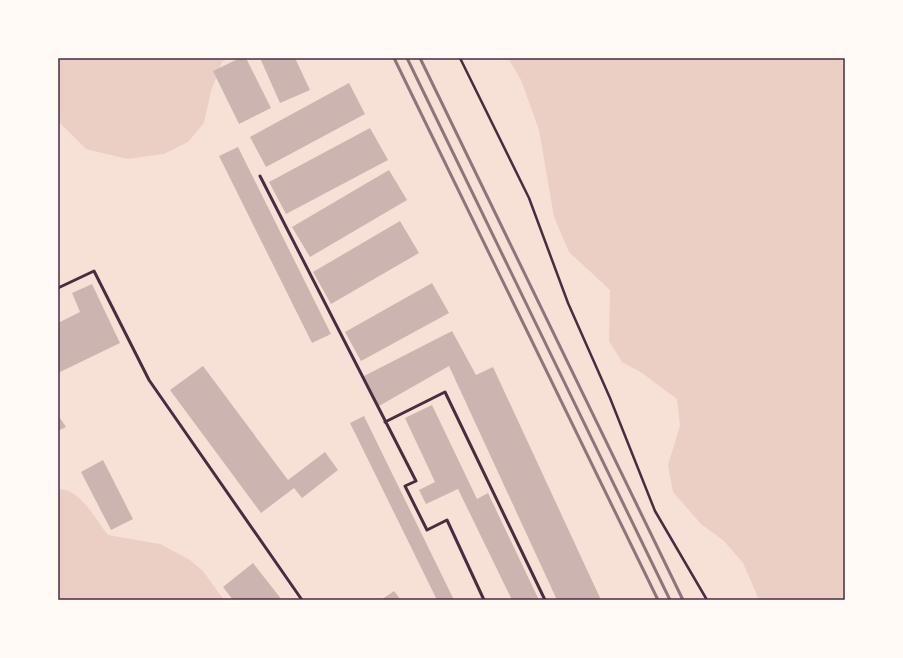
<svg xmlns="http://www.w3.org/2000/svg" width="903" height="658" viewBox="0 0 903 658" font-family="'Source Sans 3',sans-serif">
<rect width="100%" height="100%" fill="#f7e1d7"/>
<!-- green -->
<path fill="#ebcfc5" d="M58 58H228L222 62 211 91 204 123 188 142 164 154 127 159 86 149 58 121Z
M508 58H845V600H759L743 563 724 541 701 524 673 492 668 465 680 426 677 399 642 373 622 362 609 341 610 290 569 252 554 217 539 130 521 80Z
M58 489C80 488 96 520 108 535L160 544 190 560 203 571 224 600H58Z"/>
<!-- building -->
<path fill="#ccb4b1" d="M240 58H246L271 108 239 124 213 71Z
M260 58H295L310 90 280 103Z
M349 83 365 114 266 167 250 137Z
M370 128 388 160 286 214 269 182Z
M238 147 331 334 312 343 219 156Z
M389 170 407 200 310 257 292 227Z
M400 221 419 253 331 304 313 272Z
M432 283 449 313 361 361 345 332Z
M92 284 120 343 58 373V323L80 312 72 293Z
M452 331 476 375 493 367 601 600H557L449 366 379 406 364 376Z
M203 366 288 480 325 452 338 470 302 498 294 488 261 513 170 390Z
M432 405 477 499 488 493 539 600H512L458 489 426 504 419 490 435 482 405 418Z
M58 415 66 427 58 431Z
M364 416 454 600H437L350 423Z
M103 460 133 519 111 530 81 472Z
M253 563 282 600H233L223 587Z
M394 591 401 600H381Z"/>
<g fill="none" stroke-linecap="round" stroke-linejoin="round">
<!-- path -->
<path stroke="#4a2c40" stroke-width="2.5" d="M460 58 529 198 568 303 610 398 655 511 707 600"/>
<!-- service -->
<path stroke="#4a2c40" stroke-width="3" d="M260 176 416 481 405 486 427 530 447 520 484 600
M58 288 94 271 149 380 302 600
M385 422 445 392 545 600"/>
<!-- rail -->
<path stroke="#8f747c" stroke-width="3" d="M394 58 658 600
M407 58 670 600
M420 58 683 600"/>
</g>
<!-- border -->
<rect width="903" height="658" fill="none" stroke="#fffaf5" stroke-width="118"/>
<rect x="59" y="59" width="785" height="540" fill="none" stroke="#4a2c40" stroke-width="1.5"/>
</svg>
